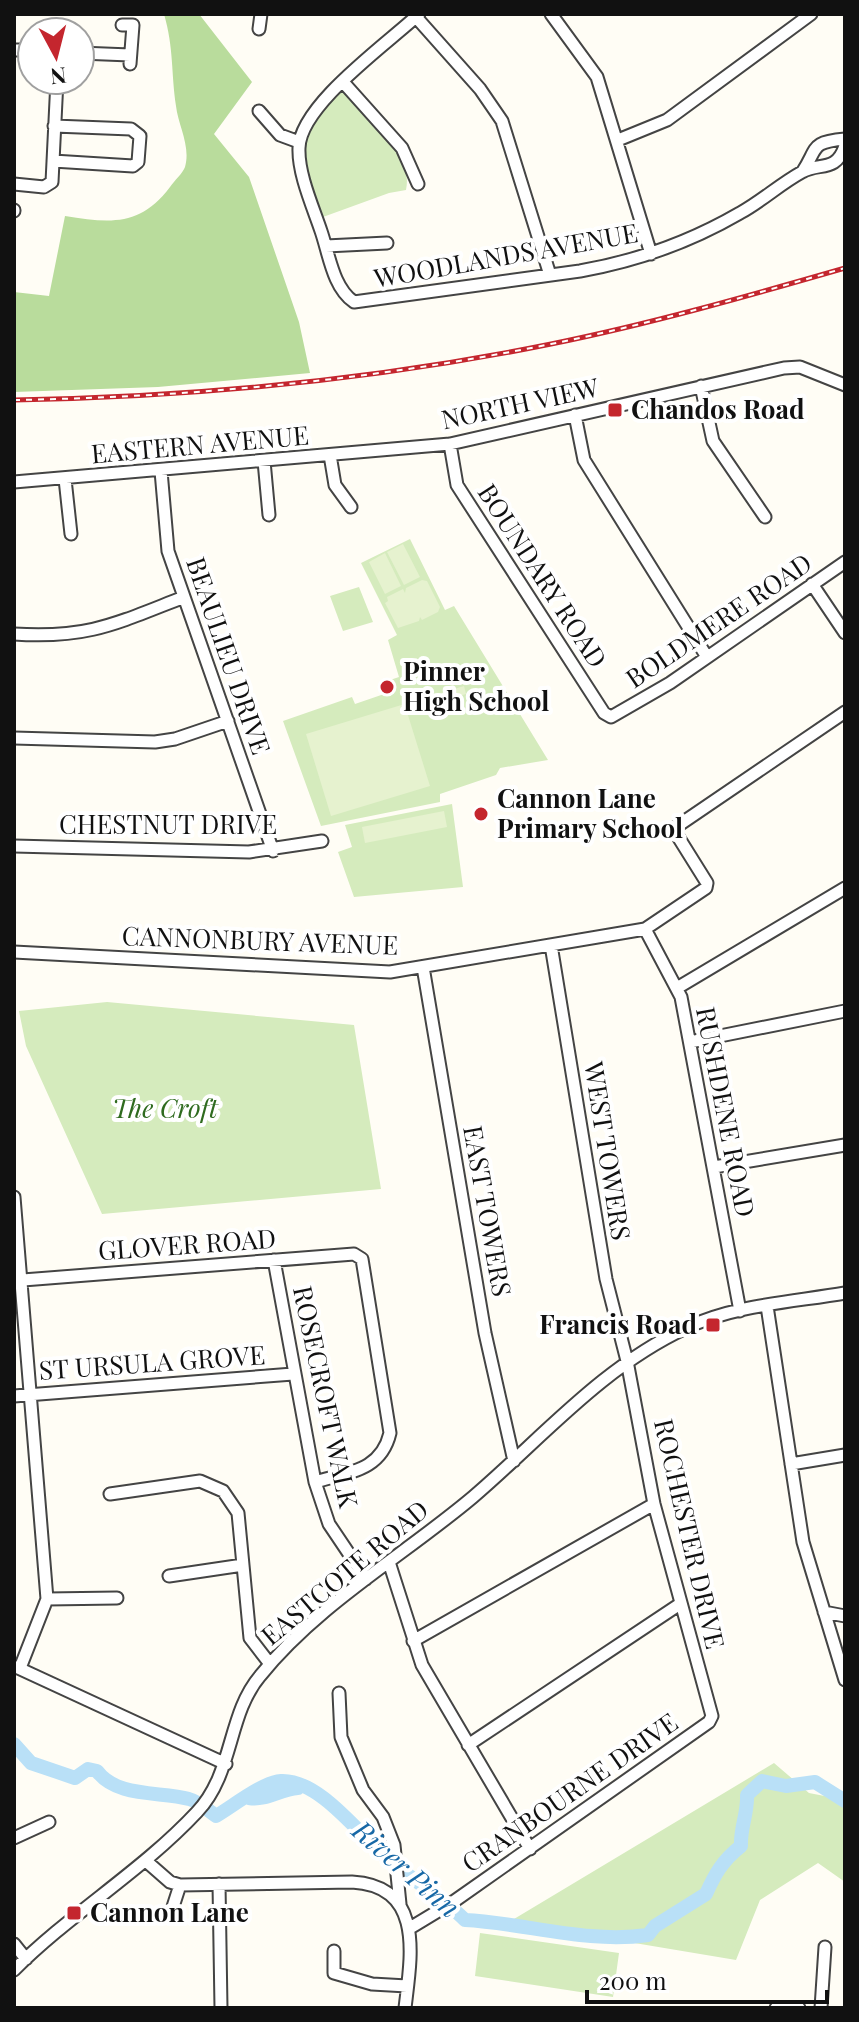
<svg xmlns="http://www.w3.org/2000/svg" width="859" height="2022" viewBox="0 0 859 2022" font-family="'Playfair Display',serif">
<rect width="100%" height="100%" fill="#fffdf5"/>
<!-- green -->
<path fill="#d5ebbd" d="M338 93H347C370 119 414 152 406 190L389 193 323 217C301 153 289 147 338 93Z
M410 539 445 610 454 606 548 760 500 768 496 775 440 794V802L321 826 283 721 352 697 355 704 387 693 384 682 399 677 388 640 397 635 361 563Z
M359 587 373 622 343 631 330 596Z
M452 804 463 887 354 897 338 852 352 847 345 825Z
M107 1002 354 1025 381 1189 102 1214 26 1046 19 1011Z
M774 1763 809 1793 845 1800V1882L818 1863 760 1900 736 1960 509 1922Z
M480 1933 619 1953 613 1997 475 1976Z"/>
<!-- forest -->
<path fill="#b9dc9c" d="M164 14H199L252 82 214 134 249 177 299 322 310 373 158 387 14 392V292L49 296 65 216C110 223 140 227 170 187 174 181 183 173 185 167 191 146 178 125 176 106 171 72 174 49 164 14Z"/>
<!-- pitch -->
<path fill="#e6f2cf" d="M403 544 420 577 404 585 387 552Z
M385 553 401 586 385 594 369 562Z
M422 580 427 581 440 607 438 612 422 620 420 617 419 621 398 628 385 603 388 601 387 597 403 589 405 593 406 588Z
M464 686 466 694 407 712 430 786 331 816 306 734Z
M444 811 447 827 365 843 362 827Z"/>
<g fill="none" stroke-linecap="round" stroke-linejoin="round">
<!-- river -->
<path stroke="#b9e0f7" stroke-width="14" d="M14 1744 31 1763 75 1778 88 1769 97 1771C117 1798 160 1791 189 1799 198 1801 208 1810 216 1816 233 1806 263 1782 281 1781 320 1779 361 1837 388 1859 413 1881 441 1896 465 1920 525 1923 588 1944 648 1935L655 1926 706 1894C715 1874 722 1861 741 1846 740 1828 748 1813 747 1795L762 1781 786 1786 815 1782 845 1801
M249 1798C267 1801 280 1789 298 1788"/>
<!-- minor casing -->
<g stroke="#444" stroke-width="15">
<path id="minor" d="M419 14C387 44 300 105 299 148 298 174 313 207 321 231 329 254 333 288 354 302L580 271C637 261 690 242 740 213 762 201 780 184 802 172 819 162 836 173 845 146
M551 14 597 77 651 254
M416 17 480 89 502 121 550 275
M122 25H133L130 64
M259 29 261 14
M14 50H32
M80 53 130 55
M343 82 402 148 418 184
M259 111 280 135 299 142
M618 140 667 120 811 14
M53 161 133 166 138 162 140 136 131 129 54 126
M803 171C818 148 810 142 845 139
M14 184 44 187 52 182 57 80
M14 211V210
M326 246 387 243
M701 386 713 441 765 517
M575 415 584 460 707 657
M450 444 457 485 604 713 611 717 670 683 845 562
M330 455 335 485 351 507
M264 461 269 515
M161 471 168 551 273 851
M65 479 71 534
M14 482 450 444 784 368 800 367 845 385
M812 584 845 633
M14 634C88 639 117 623 184 597
M14 738 155 742 175 739 228 721
M14 846 249 852 322 841
M645 929 681 997 740 1311
M14 952 390 972 645 929 706 888 707 883 677 835 676 827 845 712
M423 967 485 1333 514 1461
M677 988 845 888
M690 1042 845 1011
M714 1167 845 1145
M14 1197 47 1599 20 1668
M274 1260 315 1482 329 1524 366 1579
M23 1280 354 1254 362 1259 390 1433C381 1471 349 1472 315 1482
M767 1306 803 1542 845 1680
M14 1396 293 1374
M791 1464 845 1455
M110 1494 200 1481 223 1491 238 1513 250 1638 270 1664
M389 1562 422 1665 530 1849
M169 1576 243 1565
M47 1599 117 1598
M824 1612 845 1616
M413 1641 654 1504
M16 1667 226 1764
M339 1693 341 1737 363 1790 383 1817 394 1845 400 1904
M468 1745 680 1604
M14 1838 49 1822
M146 1861 170 1882 180 1885 352 1882C425 1886 411 1957 405 2008
M219 1884 221 2008
M170 1916 180 1885
M410 1928 453 1902 709 1722 712 1716 654 1504 627 1361 606 1279 551 945
M14 1944 26 1959
M334 1951V1973L372 1984 407 1986
M14 1970C71 1913 142 1871 197 1812 234 1773 227 1715 260 1676 318 1604 403 1556 473 1497 542 1438 602 1367 686 1328 734 1305 793 1302 845 1293
M776 2008H799
M821 2008 825 1947"/>
</g>
<!-- minor -->
<use href="#minor" stroke="#fff" stroke-width="11"/>
<!-- rail casing -->
<g stroke="#c4262e" stroke-width="5">
<path id="rail" d="M14 400C194 397 374 380 551 344 650 324 748 296 845 268"/>
</g>
<!-- rail -->
<use href="#rail" stroke="#fff" stroke-width="2" stroke-dasharray="6" stroke-linecap="butt"/>
</g>
<!-- markers -->
<g fill="#c4262e" stroke="#fff" stroke-width="3">
<rect x="607" y="402" width="16" height="16" rx="4"/>
<circle cx="387" cy="687" r="8"/>
<circle cx="481" cy="814" r="8"/>
<rect x="705" y="1317" width="16" height="16" rx="4"/>
<rect x="66" y="1905" width="16" height="16" rx="4"/>
</g>
<g text-anchor="middle" stroke-width="8" stroke-linejoin="round" paint-order="stroke">
<!-- street labels -->
<g font-size="26" fill="#111" stroke="#fff">
<text transform="translate(506 256) rotate(-10)" y="9">WOODLANDS AVENUE</text>
<text transform="translate(520 404) rotate(-12)" y="9">NORTH VIEW</text>
<text transform="translate(200 445) rotate(-5)" y="9">EASTERN AVENUE</text>
<text transform="translate(542 576) rotate(57)" y="9">BOUNDARY ROAD</text>
<text transform="translate(719 621) rotate(-34)" y="9">BOLDMERE ROAD</text>
<text transform="translate(228 656) rotate(71)" y="9">BEAULIEU DRIVE</text>
<text x="168" y="834">CHESTNUT DRIVE</text>
<text transform="translate(260 941) rotate(2)" y="9">CANNONBURY AVENUE</text>
<text transform="translate(725 1112) rotate(79)" y="9">RUSHDENE ROAD</text>
<text transform="translate(607 1151) rotate(81)" y="9">WEST TOWERS</text>
<text transform="translate(487 1211) rotate(80)" y="9">EAST TOWERS</text>
<text transform="translate(187 1245) rotate(-4)" y="9">GLOVER ROAD</text>
<text transform="translate(152 1363) rotate(-4)" y="9">ST URSULA GROVE</text>
<text transform="translate(325 1397) rotate(78)" y="9">ROSECROFT WALK</text>
<text transform="translate(689 1534) rotate(77)" y="9">ROCHESTER DRIVE</text>
<text transform="translate(345 1573) rotate(-40)" y="9">EASTCOTE ROAD</text>
<text transform="translate(570 1793) rotate(-35)" y="9">CRANBOURNE DRIVE</text>
</g>
<!-- poi labels -->
<g font-size="26" font-weight="bold" fill="#111" stroke="#fff" text-anchor="start">
<text x="631" y="419">Chandos Road</text>
<text x="403" y="681">Pinner<tspan x="403" dy="30">High School</tspan></text>
<text x="497" y="808">Cannon Lane<tspan x="497" dy="30">Primary School</tspan></text>
<text x="697" y="1334" text-anchor="end">Francis Road</text>
<text x="90" y="1922">Cannon Lane</text>
</g>
<!-- park labels -->
<g font-size="26" font-style="italic" fill="#2f6b1f" stroke="#fff">
<text x="165" y="1118">The Croft</text>
</g>
<!-- water labels -->
<g font-size="28" font-style="italic" fill="#1768a6" stroke="#fff">
<text transform="translate(406 1869) rotate(41)" y="10">River Pinn</text>
</g>
</g>
<!-- border -->
<rect width="859" height="2022" fill="none" stroke="#111111" stroke-width="32"/>
<!-- north arrow -->
<g transform="translate(56 56) rotate(173)"><circle r="38" fill="#ffffff" stroke="#a0a0a0" stroke-width="2"/>
<path d="M0-6L14 30L0 20L-14 30Z" fill="#c4262e"/>
<text y="-12" font-size="22" font-weight="bold" text-anchor="middle" fill="#111111">N</text>
</g>
<!-- scale -->
<path d="M587 1990v12h240v-12" fill="none" stroke="#111111" stroke-width="4"/>
<text x="599" y="1990" font-size="24" fill="#111111" stroke="#ffffff" stroke-width="6" paint-order="stroke">200 m</text>
</svg>
